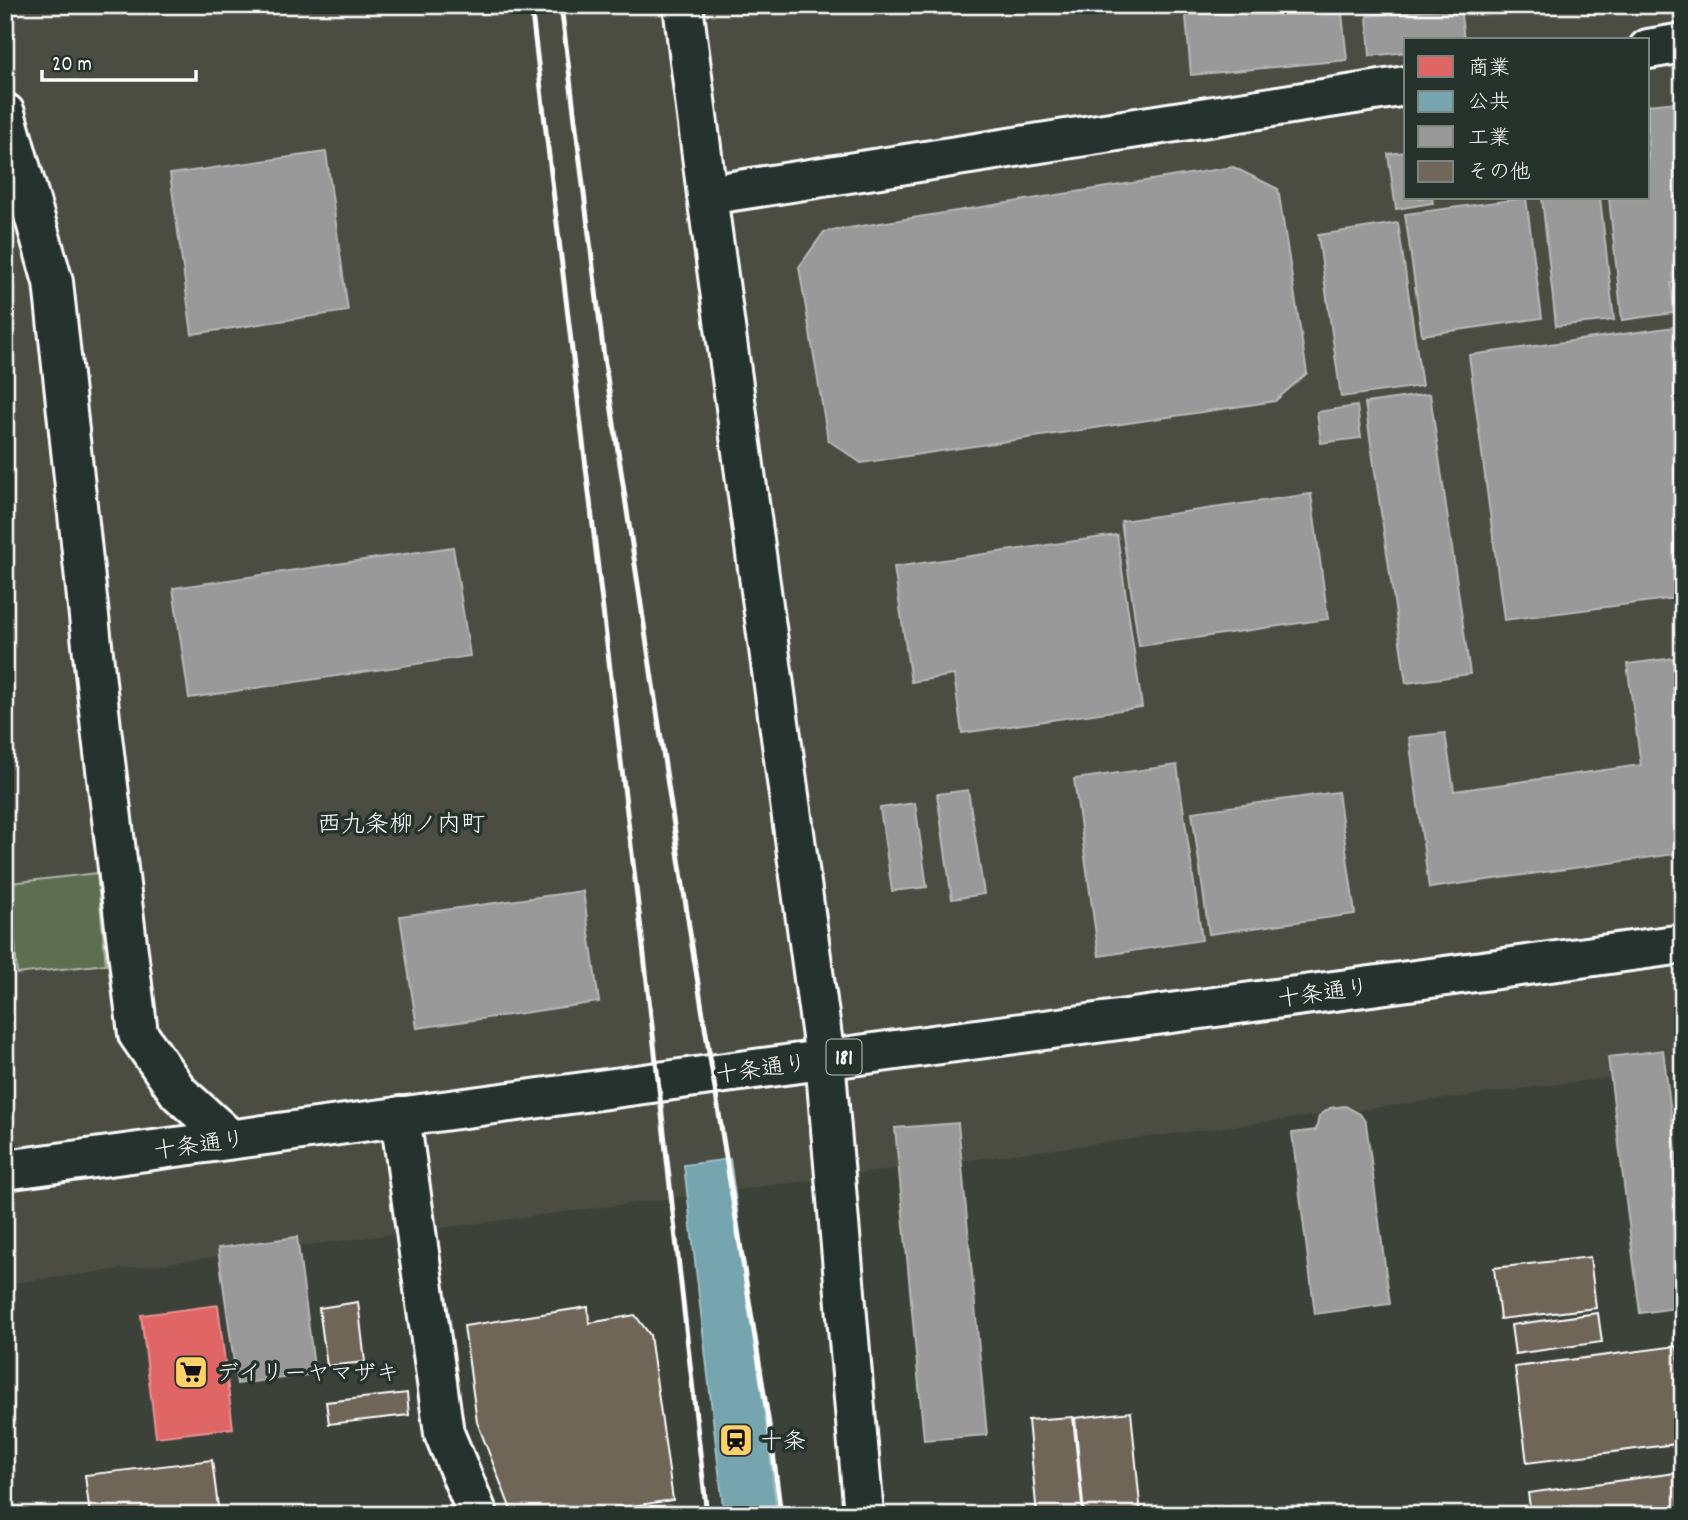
<svg xmlns="http://www.w3.org/2000/svg" width="1688" height="1520" viewBox="0 0 1688 1520" font-family="Dekko,'Klee One',sans-serif">
<rect width="100%" height="100%" fill="#3c423a"/>
<filter id="ink" filterUnits="userSpaceOnUse"><feTurbulence type="fractalNoise" baseFrequency=".0143" numOctaves="2"/><feDisplacementMap in="SourceGraphic" scale="14" xChannelSelector="R" yChannelSelector="G"/><feConvolveMatrix kernelMatrix="1 2 1 2 8 2 1 2 1" color-interpolation-filters="sRGB"/></filter>
<g filter="url(#ink)">
<!-- built -->
<path fill="#4c4d43" fill-rule="evenodd" d="M5 5H1683V1068L5 1284ZM1406 40H1648V198H1406Z"/>
<!-- green -->
<path fill="#5d6e51" stroke="#aeb6a8" stroke-width="2" d="M97 873 106 964 17 974 11 883Z"/>
<!-- shops -->
<path fill="#e06666" stroke="#e99494" stroke-width="2" d="M218 1305 233 1428 156 1437 141 1315Z"/>
<!-- public -->
<path fill="#76a5af" stroke="#9fc0c7" stroke-width="2" d="M730 1159 768 1435 777 1515H724L684 1165Z"/>
<!-- industry -->
<path fill="#999" stroke="#b8b8b8" stroke-width="2" d="M1185 5H1424L1342 13 1347 60 1191 75Z
M1460 7 1464 40H1406V52L1370 56 1367 16Z
M1677 102 1683 156V281L1671 283 1674 313 1622 320 1609 198H1648V105Z
M326 152 348 311 192 334 170 174Z
M1406 152V198H1432L1433 203 1396 209 1388 154Z
M1233 167 1278 189 1307 373 1275 401 861 463 828 440 799 267 824 232Z
M1526 198 1542 318 1422 335 1405 214Z
M1542 198H1600L1614 320 1556 326Z
M1398 223 1422 386 1341 397 1318 235Z
M1683 326V597L1504 620 1469 355Z
M1430 394 1470 674 1406 683 1365 403Z
M1357 406 1361 438 1321 443 1317 412Z
M1311 494 1328 619 1139 646 1121 521Z
M1117 535 1142 707 962 733 954 675 911 682 894 567Z
M453 547 470 656 189 698 173 588Z
M1683 657V853L1429 888 1409 737 1445 733 1454 791 1641 765 1627 664Z
M1177 765 1202 940 1099 956 1074 779Z
M968 790 984 894 952 899 937 794Z
M1338 792 1355 914 1209 934 1192 812Z
M915 803 927 887 892 891 880 808Z
M583 891 599 1002 417 1028 400 916Z
M1663 1050 1683 1205V1307L1640 1313 1608 1057Z
M1345 1106 1360 1114 1366 1123 1390 1304 1315 1314 1292 1133 1316 1130 1319 1116 1330 1108Z
M958 1123 987 1435 924 1440 895 1128Z
M297 1237 315 1374 237 1384 218 1248Z"/>
<!-- building -->
<path fill="#706659" stroke="#fff" stroke-width="2" d="M1590 1257 1596 1308 1500 1319 1494 1268Z
M358 1302 365 1362 327 1366 319 1308Z
M588 1307 589 1323 635 1315 650 1335 673 1500 571 1515H513L477 1422 464 1326Z
M1598 1313 1602 1342 1515 1354 1511 1325Z
M1677 1346 1683 1390V1443L1527 1463 1515 1367Z
M407 1393 409 1415 329 1424 326 1402Z
M1131 1412 1141 1515H1084L1075 1418Z
M1073 1417 1083 1515H1037L1028 1420Z
M212 1460 219 1515H90L85 1475Z
M1683 1472V1515H1531L1528 1493Z"/>
<g fill="none" stroke-linecap="round" stroke-linejoin="round">
<!-- minor casing -->
<g stroke="#fff" stroke-width="44">
<path id="minor" d="M1648 49 1683 43
M707 195 1406 86
M825 1059 864 1515
M400 1116 444 1433 478 1515"/>
</g>
<!-- tertiary casing -->
<g stroke="#fff" stroke-width="44">
<path id="tertiary" d="M683 5 707 195 825 1059
M5 113 53 282 101 728 138 1034 179 1093 230 1139"/>
</g>
<!-- primary casing -->
<g stroke="#fff" stroke-width="44">
<path id="primary" d="M5 1170 1683 944"/>
</g>
<!-- minor -->
<use href="#minor" stroke="#26332d" stroke-width="38"/>
<!-- tertiary -->
<use href="#tertiary" stroke="#26332d" stroke-width="38"/>
<!-- primary -->
<use href="#primary" stroke="#26332d" stroke-width="38"/>
<!-- rail -->
<path stroke="#fff" stroke-width="5" d="M531 5 644 955 707 1515
M561 5 604 357 692 946 771 1437 781 1515"/>
</g>
</g>
<!-- icons -->
<defs>
<g id="supermarket-square" transform="scale(1.75)"><rect x="-9" y="-9" width="18" height="18" rx="4" fill="#ffd166" stroke="#26332d"/><path d="M-6-5.5h2.5l.6 2H6L4.5 2H-2.5L-4.4-4H-6ZM-1.5 3.2a1.3 1.3 0 1 0 .1 0ZM3 3.2a1.3 1.3 0 1 0 .1 0Z" fill="#111"/></g>
<g id="station-square" transform="scale(1.75)"><rect x="-9" y="-9" width="18" height="18" rx="4" fill="#ffd166" stroke="#26332d"/><path d="M-3-6H3Q5-6 5-4V2Q5 4 3 4L4.5 6H3L1.5 4h-3L-3 6H-4.5L-3 4Q-5 4-5 2V-4Q-5-6-3-6ZM-3.5-4v3h7v-3ZM-3.5 1v1.5H-2V1ZM2 1v1.5H3.5V1Z" fill="#111"/></g>
</defs>
<g fill-rule="evenodd">
<use href="#supermarket-square" x="191" y="1372"/>
<use href="#station-square" x="736" y="1440"/>
</g>
<g text-anchor="middle" stroke-width="7" stroke-linejoin="round" paint-order="stroke">
<!-- shield labels -->
<rect fill="#26332d" stroke="#bec2c0" stroke-width="2" x="826.5" y="1039.5" width="35" height="35" rx="5"/>
<g font-size="21" font-weight="bold" fill="#fff">
<text x="844" y="1064">181</text>
</g>
<!-- street labels -->
<g font-size="23" fill="#fff" stroke="#26332d">
<text transform="translate(1323 992) rotate(-8)" y="8">十条通り</text>
<text transform="translate(761 1068) rotate(-8)" y="8">十条通り</text>
<text transform="translate(199 1144) rotate(-8)" y="8">十条通り</text>
</g>
<!-- poi labels -->
<g font-size="23" fill="#fff" stroke="#26332d" text-anchor="start">
<text x="216" y="1380">デイリーヤマザキ</text>
<text x="760" y="1448">十条</text>
</g>
<!-- neighbourhood labels -->
<g font-size="24" fill="#fff" stroke="#26332d">
<text x="401" y="831">西九条柳ノ内町</text>
</g>
</g>
<!-- margin -->
<rect width="1688" height="1520" fill="none" stroke="#26332d" stroke-width="28"/>
<rect x="14" y="14" width="1660" height="1492" fill="none" stroke="#fff" stroke-width="2.5" filter="url(#ink)"/>
<!-- legend -->
<rect x="1404" y="38" width="245" height="161" fill="#26332d" stroke="#7d8581" stroke-width="2"/>
<rect x="1418" y="56" width="35" height="21" fill="#e06666" stroke="#7d8581" stroke-width="2"/>
<text x="1468" y="74" font-size="21" fill="#ffffff">商業</text>
<rect x="1418" y="91" width="35" height="21" fill="#76a5af" stroke="#7d8581" stroke-width="2"/>
<text x="1468" y="108" font-size="21" fill="#ffffff">公共</text>
<rect x="1418" y="126" width="35" height="21" fill="#999999" stroke="#7d8581" stroke-width="2"/>
<text x="1468" y="144" font-size="21" fill="#ffffff">工業</text>
<rect x="1418" y="161" width="35" height="21" fill="#706659" stroke="#7d8581" stroke-width="2"/>
<text x="1468" y="178" font-size="21" fill="#ffffff">その他</text>
<!-- scale -->
<path d="M42 70v10h154v-10" fill="none" stroke="#ffffff" stroke-width="3.5"/>
<text x="52" y="70" font-size="21" fill="#ffffff" stroke="#26332d" stroke-width="5" paint-order="stroke">20 m</text>
</svg>
